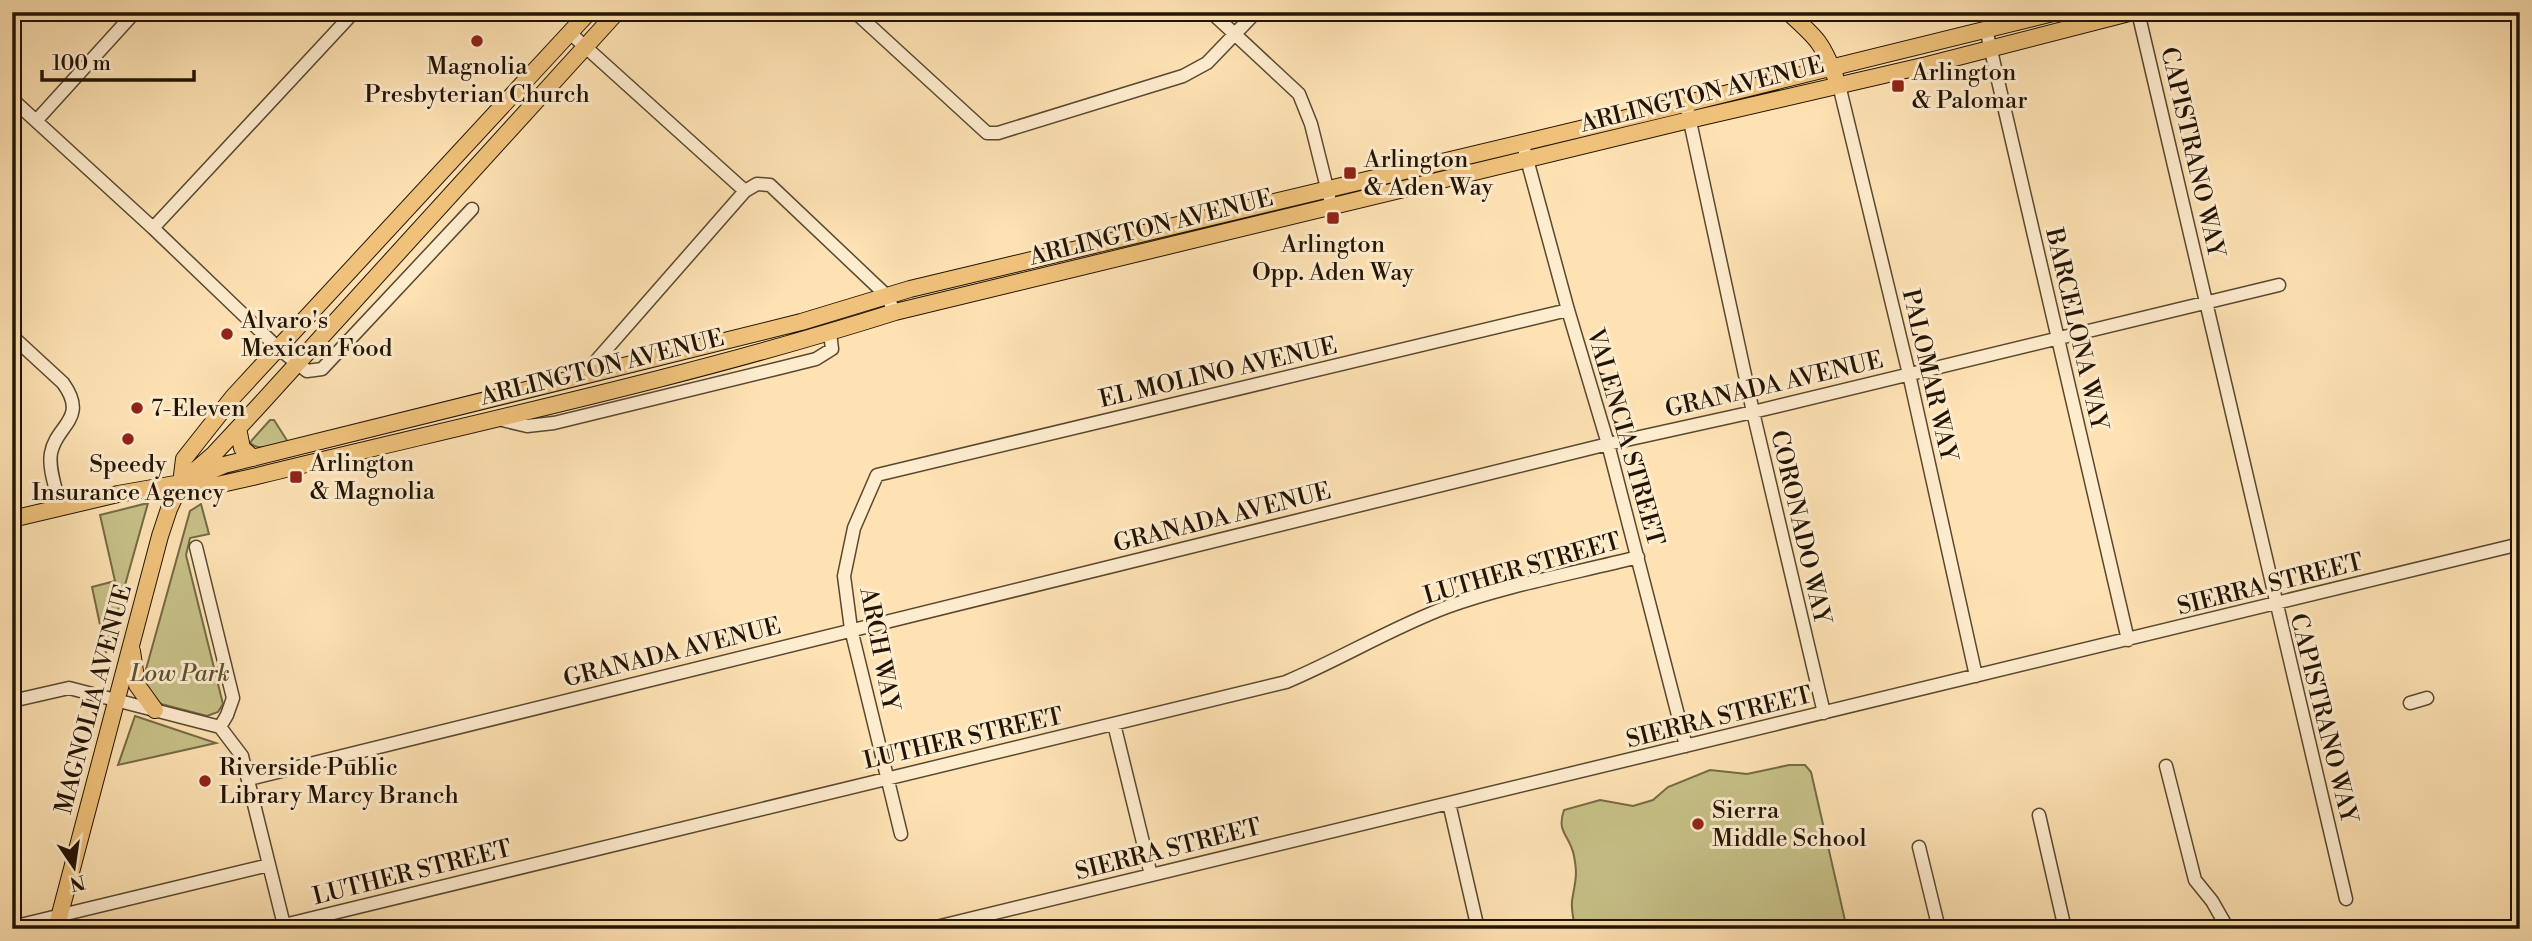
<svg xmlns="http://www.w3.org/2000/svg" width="2532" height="941" viewBox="0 0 2532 941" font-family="'Libre Bodoni',serif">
<rect width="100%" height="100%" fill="#fee2b3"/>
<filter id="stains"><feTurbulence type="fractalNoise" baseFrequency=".00286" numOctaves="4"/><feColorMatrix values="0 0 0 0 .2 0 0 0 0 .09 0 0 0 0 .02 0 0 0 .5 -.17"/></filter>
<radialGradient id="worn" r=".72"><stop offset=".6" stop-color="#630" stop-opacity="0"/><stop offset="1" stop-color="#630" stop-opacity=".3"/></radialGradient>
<!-- green -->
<path fill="#c7c188" stroke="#746a46" stroke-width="2" d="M270 420H274L288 442C275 445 260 452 250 443L252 440Z
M148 503 106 653 92 587 115 581 100 515Z
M201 504 209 534 190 538 186 555 223 704 218 712 207 716 161 704 147 691 143 680 190 511Z
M135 716 216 743 118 765Z
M1789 765H1805L1811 772 1847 929H1575C1574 920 1571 910 1572 901 1575 881 1578 877 1574 856 1570 835 1556 833 1564 810L1600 800 1633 806 1653 800 1668 787 1710 770 1747 774Z"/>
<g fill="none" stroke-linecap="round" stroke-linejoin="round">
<!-- minor casing -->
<g stroke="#594830" stroke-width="15">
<path id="minor" d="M855 12 987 133H998L1183 76 1207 63 1256 12
M1211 12 1299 94 1311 124 1329 196
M2138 12C2209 307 2275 604 2346 899
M1986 29 2128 640
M570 33 745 191
M1839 85 1909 374 1976 676
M12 99 153 228 278 348 307 371 322 369 472 209
M1686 103 1753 412 1824 713
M36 121 135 12
M1525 152 1568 310 1608 444 1686 746
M153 228 354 12
M12 336 63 383C89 419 56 425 51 453 48 469 57 491 60 507
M582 377 745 191 757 184 770 185 886 295 895 312
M498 419 527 426 554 423 780 368 816 359 832 349 830 333
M196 547 233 698 227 715 220 727
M12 701 69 688 220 727 242 756 285 929
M2410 703 2427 698
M1114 724 1151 875
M2166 766 2195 880 2212 901 2228 929
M249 779 1608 444 1753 412 2279 285
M1449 803 1478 929
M2039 815 2065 929
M901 834 851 629 844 576 854 528 877 475 1568 310
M1919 847 1939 929
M284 925 1286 682C1341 659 1391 628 1447 607 1508 585 1575 573 1638 557
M12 927 269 865
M928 929 2520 544"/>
</g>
<!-- major casing -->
<g stroke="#221404" stroke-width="18">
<path id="major" d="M1788 12C1816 38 1821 40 1835 76
M238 428 242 448 253 458
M191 474 214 454 255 410 617 12
M184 483 217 485 257 476C469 424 687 378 895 312L1689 120 1927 65 2133 12
M12 519 118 494 181 483 224 465 801 322 910 289 1668 108 2057 12
M132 651 137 685 155 710
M56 929 160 536 169 509 181 483 184 459 233 397 589 12"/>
</g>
<!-- minor -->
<use href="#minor" stroke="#feecce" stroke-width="12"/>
<!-- major -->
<use href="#major" stroke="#efc17a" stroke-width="16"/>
</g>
<!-- markers -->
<g fill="#8f2418" stroke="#feecce" stroke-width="2.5">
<circle cx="477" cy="41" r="7"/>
<rect x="1891" y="79" width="14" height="14" rx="3.5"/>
<rect x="1343" y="166" width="14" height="14" rx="3.5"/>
<rect x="1326" y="211" width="14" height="14" rx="3.5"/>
<circle cx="227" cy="334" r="7"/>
<circle cx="137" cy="408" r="7"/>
<circle cx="128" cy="439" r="7"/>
<rect x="289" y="470" width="14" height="14" rx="3.5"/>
<circle cx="205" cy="781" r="7"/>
<circle cx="1698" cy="824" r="7"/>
</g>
<g text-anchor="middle" stroke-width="6" stroke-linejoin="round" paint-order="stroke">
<!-- poi labels -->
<g font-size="24" fill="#221404" stroke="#feecce" text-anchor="start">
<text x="477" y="74" text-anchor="middle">Magnolia<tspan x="477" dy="28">Presbyterian Church</tspan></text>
<text x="1912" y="80">Arlington<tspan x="1912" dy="28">&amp; Palomar</tspan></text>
<text x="1364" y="167">Arlington<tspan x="1364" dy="28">&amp; Aden Way</tspan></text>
<text x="1333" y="252" text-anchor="middle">Arlington<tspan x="1333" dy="28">Opp. Aden Way</tspan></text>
<text x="241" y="328">Alvaro's<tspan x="241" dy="28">Mexican Food</tspan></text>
<text x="151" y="416">7-Eleven</text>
<text x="310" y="471">Arlington<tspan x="310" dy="28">&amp; Magnolia</tspan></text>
<text x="128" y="472" text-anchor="middle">Speedy<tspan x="128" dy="28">Insurance Agency</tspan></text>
<text x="219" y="775">Riverside Public<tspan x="219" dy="28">Library Marcy Branch</tspan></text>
<text x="1712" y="818">Sierra<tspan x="1712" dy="28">Middle School</tspan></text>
</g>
<!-- street labels -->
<g font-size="24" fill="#221404" stroke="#feecce">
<text transform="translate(1702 94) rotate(-14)" y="8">ARLINGTON AVENUE</text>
<text transform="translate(2193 152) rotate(77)" y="8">CAPISTRANO WAY</text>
<text transform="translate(1151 227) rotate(-14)" y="8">ARLINGTON AVENUE</text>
<text transform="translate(2077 329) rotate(77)" y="8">BARCELONA WAY</text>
<text transform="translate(602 367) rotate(-14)" y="8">ARLINGTON AVENUE</text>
<text transform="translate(1218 372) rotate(-13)" y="8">EL MOLINO AVENUE</text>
<text transform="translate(1930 375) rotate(77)" y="8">PALOMAR WAY</text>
<text transform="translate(1774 384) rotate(-13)" y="8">GRANADA AVENUE</text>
<text transform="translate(1626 437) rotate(74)" y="8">VALENCIA STREET</text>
<text transform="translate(1222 517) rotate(-14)" y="8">GRANADA AVENUE</text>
<text transform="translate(1801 527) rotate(77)" y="8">CORONADO WAY</text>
<text transform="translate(1522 568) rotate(-16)" y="8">LUTHER STREET</text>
<text transform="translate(2270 584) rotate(-14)" y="8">SIERRA STREET</text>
<text transform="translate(880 649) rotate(79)" y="8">ARCH WAY</text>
<text transform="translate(672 652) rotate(-14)" y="8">GRANADA AVENUE</text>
<text transform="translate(93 699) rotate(-75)" y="8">MAGNOLIA AVENUE</text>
<text transform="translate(1719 717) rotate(-14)" y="8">SIERRA STREET</text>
<text transform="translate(2324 718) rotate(76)" y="8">CAPISTRANO WAY</text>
<text transform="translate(963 738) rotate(-13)" y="8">LUTHER STREET</text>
<text transform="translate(1168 849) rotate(-14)" y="8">SIERRA STREET</text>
<text transform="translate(412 872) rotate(-14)" y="8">LUTHER STREET</text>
</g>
<!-- park labels -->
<g font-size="24" font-style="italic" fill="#5c5132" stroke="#feecce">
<text x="180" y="681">Low Park</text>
</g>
</g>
<!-- margin -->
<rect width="2532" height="941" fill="none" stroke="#fee2b3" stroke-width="42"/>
<rect x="14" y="14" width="2504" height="913" fill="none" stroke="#221404" stroke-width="3.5"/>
<rect x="21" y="21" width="2490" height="899" fill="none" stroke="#221404" stroke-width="2"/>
<!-- north arrow -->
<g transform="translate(74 867) rotate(167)" stroke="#feecce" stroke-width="5" paint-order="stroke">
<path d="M0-5L12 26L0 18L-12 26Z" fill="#221404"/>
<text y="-10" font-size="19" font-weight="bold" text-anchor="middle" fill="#221404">N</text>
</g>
<!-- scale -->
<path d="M42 70v10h152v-10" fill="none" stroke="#221404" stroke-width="3.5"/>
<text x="52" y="70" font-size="21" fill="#221404" stroke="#feecce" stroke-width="5" paint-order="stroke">100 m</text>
<rect width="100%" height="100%" filter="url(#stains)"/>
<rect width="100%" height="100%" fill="url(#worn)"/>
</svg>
